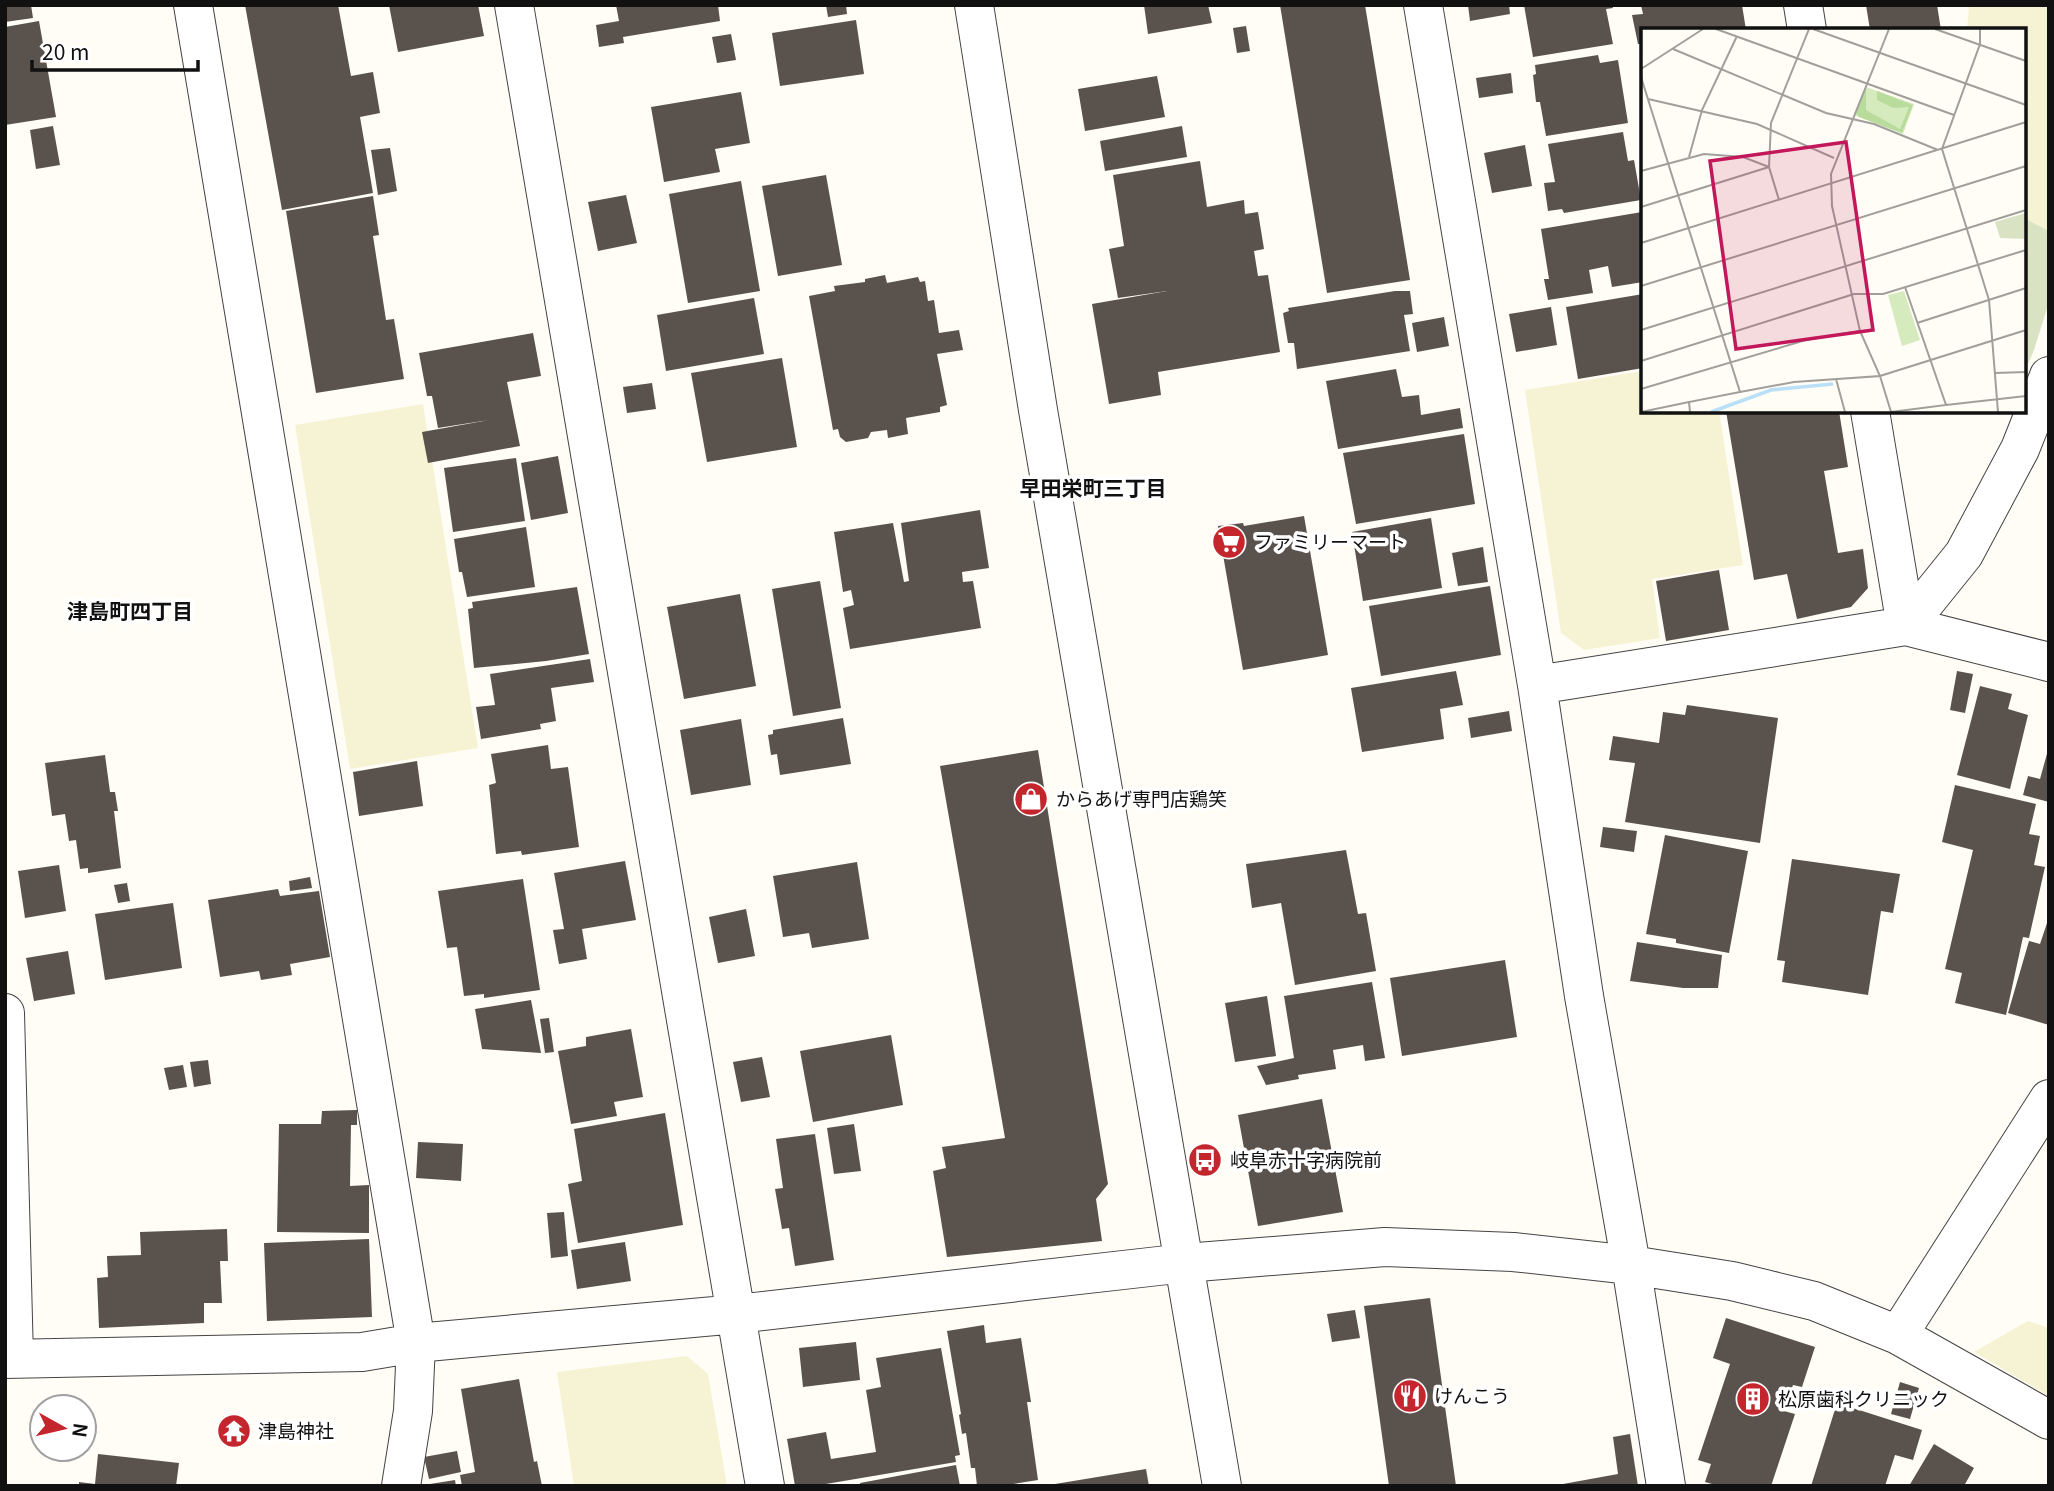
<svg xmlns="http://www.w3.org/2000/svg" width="2054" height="1491" viewBox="0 0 2054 1491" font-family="Georgia,'Noto Sans JP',serif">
<rect width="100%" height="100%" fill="#fffdf5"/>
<!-- farmland -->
<path fill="#f6f3d4" d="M1969 5H2049V231L2024 218V30H1967Z
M1643 371V411H1719L1743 565 1652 579 1660 638 1584 650 1561 633 1525 390Z
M423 404 478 748 350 769 295 425Z
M2028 1321 2049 1328V1396L1974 1352Z
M687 1356 708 1374 727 1486H574L557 1372Z"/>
<!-- cemetery -->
<path fill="#d9e3c4" d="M2024 218 2049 231V302L2034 350 2024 373Z"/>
<!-- building -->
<path fill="#5a524d" d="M5 5H31L33 18 5 22Z
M245 5H338L351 76 373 72 380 113 360 117 373 193 282 210Z
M389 5H478L484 36 398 52Z
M616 5H718L720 21 623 37 624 43 599 47 596 25 619 21Z
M826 5H846L847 14 828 17Z
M1144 5H1208L1212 23 1148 34Z
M1280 5H1365L1410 280 1327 293Z
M1468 5H1509L1510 14 1470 21Z
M1524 5H1612L1613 8 1606 9 1613 44 1533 57Z
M1641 5H1742L1746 30H1643V44H1638L1632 15 1643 14Z
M1866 5H1937L1941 30H1870Z
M856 20 864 74 780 86 772 33Z
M39 21 56 117 5 125V27Z
M1246 26 1250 51 1237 53 1233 28Z
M731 34 736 60 717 63 712 37Z
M1598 55 1600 63 1618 60 1628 123 1546 136 1540 102H1536L1533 75 1536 74 1535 65Z
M1511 73 1513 93 1479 98 1476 78Z
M1157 76 1165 117 1085 131 1078 89Z
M741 92 750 143 715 149 720 172 664 182 651 107Z
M53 126 60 165 36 169 30 130Z
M1182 126 1187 157 1105 171 1100 141Z
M1623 132 1628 161 1634 160 1641 200 1564 213 1562 209 1548 211 1544 183 1555 182 1548 144Z
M1525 145 1532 186 1492 193 1484 153Z
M390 148 397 191 378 195 371 150Z
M1200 161 1207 207 1244 200 1245 214 1258 212 1264 249 1254 251 1258 276 1268 275 1280 352 1158 372 1161 395 1109 404 1092 304 1167 291 1118 298 1109 249 1124 246 1113 175Z
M826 175 842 265 778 276 762 186Z
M741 181 760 291 688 303 669 194Z
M626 195 637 243 598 251 588 202Z
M373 196 379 235 373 236 386 320 394 319 404 379 316 393 286 211Z
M1642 212 1643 282 1612 287 1608 266 1589 270 1593 293 1548 300 1544 279H1549L1541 229Z
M885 275 887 283 918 277 920 282 925 281 928 301 934 300 939 333 959 330 963 350 937 354 947 405 940 407V412L906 418 908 434 888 438 887 430 871 432 868 438 846 442 840 437 838 429 833 430 809 296 835 291 834 286 865 282V279Z
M1395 291H1410L1413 314 1404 315 1410 351 1297 369 1294 343H1288L1283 313 1289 311 1288 308Z
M1643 294V368L1578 379 1566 307Z
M754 298 764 354 666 371 657 315Z
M1551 307 1557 345 1516 352 1509 314Z
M1444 317 1449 346 1417 352 1412 323Z
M533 333 541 376 507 382 520 446 428 463 422 432 489 420 438 428 432 396H427L419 353Z
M782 358 797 447 707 462 691 373Z
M1396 369 1402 397 1419 395 1421 415 1460 408 1463 428 1338 449 1326 381Z
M652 383 656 409 627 413 623 387Z
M1726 411H1839L1848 467 1824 471 1838 553 1863 549 1868 588 1851 607 1797 619 1787 574 1754 580Z
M1464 434 1475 504 1356 524 1343 453Z
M558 456 568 513 531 520 521 463Z
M516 458 525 521 453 532 444 468Z
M980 510 989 568 962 572 963 582 973 581 981 628 850 649 843 608 854 605 851 590 843 592 834 532 893 523 904 582 909 581 901 523Z
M1304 516 1328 655 1243 670 1218 526 1243 523 1244 526Z
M1431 518 1442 588 1363 601 1352 532Z
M526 527 535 587 467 597 462 572H459L454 539Z
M1483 547 1488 582 1458 586 1452 553Z
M1719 570 1729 630 1666 641 1656 581Z
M820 581 841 708 793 716 772 589Z
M1490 586 1501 655 1381 676 1369 606Z
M577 587 589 654 546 661 474 668 468 609 473 608 472 602Z
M740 594 756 686 684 699 667 607Z
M590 659 594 682 551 688 556 721 540 724 541 729 481 739 476 707 495 705 490 674Z
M1456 671 1463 705 1440 709 1444 739 1362 752 1351 688Z
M1957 671 1973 674 1965 713 1950 710Z
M1980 686 2012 694 2008 709 2028 715 2010 789 1957 775Z
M1687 705 1778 718 1760 843 1625 822 1635 763 1609 760 1613 736 1659 743 1663 712 1685 715Z
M1509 711 1512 731 1471 738 1468 718Z
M843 718 851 764 780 775 777 754 771 755 768 735 773 734V730Z
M741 719 751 785 691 795 680 730Z
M548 745 551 769 568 767 579 847 522 855 521 851 496 854 489 785 496 783 491 754Z
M1038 750 1108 1184 1096 1199 1102 1241 947 1257 933 1171 946 1168 942 1147 1005 1138 940 766Z
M2048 750H2049V802L2023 795 2028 776 2040 779Z
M105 755 110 792H115L118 811H114L121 868 88 873V868L80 869 76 840 69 841 65 814 52 816 45 763Z
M417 761 423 806 359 816 353 772Z
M1955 785 2036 804 2029 834 2040 836 2034 865 2045 867 2029 938 2023 937 2006 1015 1955 1003 1962 973 1945 969 1973 850 1942 842Z
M1603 827 1637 831 1634 852 1600 847Z
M1665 835 1748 851 1729 953 1676 943V939L1646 934Z
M1346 850 1358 914 1366 913 1376 971 1295 985 1281 903 1252 908 1246 864Z
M1792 859 1900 874 1893 913 1881 911 1868 995 1782 982 1785 961 1777 960Z
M625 861 636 920 582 929 587 959 559 964 553 930 564 929 554 873Z
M857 862 869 939 812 948 809 933 783 937 773 876Z
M59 865 66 911 25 918 18 871Z
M310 877 312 888 290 891 289 881Z
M523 879 540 990 484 998V994L464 996 457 947 447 948 438 891Z
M127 883 130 901 118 903 114 885Z
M278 889 280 896 319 891 330 957 290 964 292 975 261 980 259 971 220 977 208 900Z
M173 903 182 968 105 980 95 914Z
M746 909 755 956 718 963 709 917Z
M2049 917V1025L2008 1013 2029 941 2040 944Z
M1637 942 1722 955 1718 988H1683L1630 981Z
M68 951 75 994 34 1001 26 958Z
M1505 960 1517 1037 1402 1056 1390 978Z
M1372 982 1385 1058 1365 1061 1363 1045 1333 1050 1336 1069 1298 1075 1299 1079 1266 1085 1257 1066 1294 1058 1284 996Z
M1267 996 1276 1056 1235 1062 1225 1003Z
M531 1000 541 1053 482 1049 475 1009Z
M549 1018 554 1052 545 1053 540 1019Z
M631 1029 643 1097 614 1102 617 1116 571 1124 558 1051 586 1046V1037Z
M891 1035 903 1105 813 1122 800 1051Z
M762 1057 770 1097 741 1102 733 1062Z
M208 1060 211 1084 194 1087 190 1062Z
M183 1065 187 1087 169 1090 164 1068Z
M1322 1099 1343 1212 1258 1226 1238 1115Z
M357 1110V1125H351L350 1186 369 1185V1233L277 1232 279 1124H321L322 1111Z
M665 1113 683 1225 578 1243 568 1184 582 1181 574 1129Z
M854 1124 861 1171 834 1174 827 1128Z
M815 1134 834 1260 795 1266 789 1228 782 1229 775 1189 783 1188 776 1139Z
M418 1142 463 1144 461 1181 416 1178Z
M564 1212 568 1256 551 1258 547 1213Z
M227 1229 228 1261H220L222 1303H204V1323L99 1328 97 1278 108 1277 107 1256 141 1255 140 1232Z
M369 1239 372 1317 267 1321 264 1243Z
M625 1242 631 1281 577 1289 571 1250Z
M1430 1298 1456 1486H1389L1364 1306Z
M1355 1310 1360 1338 1332 1342 1327 1314Z
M1726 1318 1815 1347 1802 1387 1793 1385 1784 1411 1795 1414 1771 1486H1719L1705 1482 1711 1464 1698 1460 1730 1364 1713 1358Z
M984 1325 986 1343 1021 1338 1031 1402H1027L1038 1480 1001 1486H977L975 1468H971L966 1433 962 1434 959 1415 961 1414 947 1331Z
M856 1342 860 1380 803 1387 799 1348Z
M941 1348 960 1455 955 1456 956 1462 814 1486H795L787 1439 826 1432 831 1459 876 1452 866 1390 881 1387 876 1358Z
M519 1379 534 1462 537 1461 542 1486H462L460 1475 475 1472 461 1389Z
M1900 1382 1919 1388 1910 1419 1891 1414Z
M1837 1403 1922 1430 1913 1460 1895 1455 1885 1486H1811Z
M1630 1434 1638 1486H1552L1618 1474 1613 1437Z
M1934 1444 1974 1468 1964 1486H1909Z
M457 1451 461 1472 429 1479 424 1457Z
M98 1454 179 1463 176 1486H79V1482L95 1484Z
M956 1465 960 1486H861L860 1483Z
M1146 1469 1149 1486H1055V1484Z
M455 1480 456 1486H430V1484Z"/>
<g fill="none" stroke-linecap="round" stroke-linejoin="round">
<!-- minor casing -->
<g stroke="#444" stroke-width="40">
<path id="minor" d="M193 5 416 1343 413 1411 401 1486
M514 5 765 1486
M974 5 1038 410 1222 1486
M1423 5 1537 685 1584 996 1631 1265 1666 1486
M1803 5 1807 30
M1870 411 1906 626
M1906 626 1964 554 2020 449 2049 376
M1537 685 1906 626 2049 662
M5 1013 14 1358
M1898 1335 2049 1099
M5 1359 362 1352 416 1343 737 1314 1185 1263 1385 1247 1513 1252 1631 1265 1732 1281 1814 1301 1898 1335 2049 1420"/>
</g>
<!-- minor -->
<use href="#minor" stroke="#fff" stroke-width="38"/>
</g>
<!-- icons -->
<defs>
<g id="supermarket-disc" transform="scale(1.75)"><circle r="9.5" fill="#c4262e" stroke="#fff"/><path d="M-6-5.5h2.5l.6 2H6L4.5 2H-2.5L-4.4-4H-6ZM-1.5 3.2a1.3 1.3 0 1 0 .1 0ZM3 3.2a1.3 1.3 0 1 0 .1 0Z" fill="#fff"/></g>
<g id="shop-disc" transform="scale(1.75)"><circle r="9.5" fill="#c4262e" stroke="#fff"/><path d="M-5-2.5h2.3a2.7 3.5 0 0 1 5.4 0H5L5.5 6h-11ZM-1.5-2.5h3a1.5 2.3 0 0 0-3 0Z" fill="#fff"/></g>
<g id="bus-disc" transform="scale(1.75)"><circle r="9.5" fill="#c4262e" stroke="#fff"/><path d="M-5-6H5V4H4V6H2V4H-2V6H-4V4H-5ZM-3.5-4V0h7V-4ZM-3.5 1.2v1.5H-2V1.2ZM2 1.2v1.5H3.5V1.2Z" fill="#fff"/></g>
<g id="restaurant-disc" transform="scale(1.75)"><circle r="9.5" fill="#c4262e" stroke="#fff"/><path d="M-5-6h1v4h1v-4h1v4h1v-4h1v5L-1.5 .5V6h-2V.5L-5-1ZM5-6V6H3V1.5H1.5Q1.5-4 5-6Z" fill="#fff"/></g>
<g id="building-disc" transform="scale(1.75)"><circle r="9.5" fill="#c4262e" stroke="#fff"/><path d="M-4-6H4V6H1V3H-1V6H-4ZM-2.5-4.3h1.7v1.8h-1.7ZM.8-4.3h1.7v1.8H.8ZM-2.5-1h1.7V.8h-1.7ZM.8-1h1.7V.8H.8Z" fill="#fff"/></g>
<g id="temple-disc" transform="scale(1.75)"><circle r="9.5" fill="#c4262e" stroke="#fff"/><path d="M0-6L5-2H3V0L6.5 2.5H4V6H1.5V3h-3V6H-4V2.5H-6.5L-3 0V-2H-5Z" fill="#fff"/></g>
</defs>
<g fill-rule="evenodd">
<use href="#supermarket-disc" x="1229" y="542"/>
<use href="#shop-disc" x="1031" y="799"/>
<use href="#bus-disc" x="1205" y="1160"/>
<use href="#restaurant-disc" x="1410" y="1396"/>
<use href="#building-disc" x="1753" y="1399"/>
<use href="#temple-disc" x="234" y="1431"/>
</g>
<g text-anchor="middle" stroke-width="7" stroke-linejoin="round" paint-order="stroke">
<!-- poi labels -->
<g font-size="19" fill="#111" stroke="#fff" text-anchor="start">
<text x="1254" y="549">ファミリーマート</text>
<text x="1056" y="806">からあげ専門店鶏笑</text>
<text x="1230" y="1167">岐阜赤十字病院前</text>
<text x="1434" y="1403">けんこう</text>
<text x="1778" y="1406">松原歯科クリニック</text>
<text x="258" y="1438">津島神社</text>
</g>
<!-- neighbourhood labels -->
<g font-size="21" font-weight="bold" fill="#111" stroke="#fff">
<text x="1093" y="496">早田栄町三丁目</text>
<text x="130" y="619">津島町四丁目</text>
</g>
</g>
<!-- overview -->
<g transform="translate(1641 28)">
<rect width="385" height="385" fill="#fffdf5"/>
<path d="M225 59 273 76 262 106 213 87ZM263 263 279 312 261 318 247 267Z" fill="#d5ebbd"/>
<path d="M225 60V82L259 101 268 79 252 80 236 72V63L272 77 261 105 218 89 215 85Z" fill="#b9dc9c"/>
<path d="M385 185V211L359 210 354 194Z" fill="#d9e3c4"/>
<path fill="none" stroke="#b9e0f7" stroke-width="3.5" d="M70 384 130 362 192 356"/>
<path fill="none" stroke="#a09f9a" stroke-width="2" d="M75 1 313 87M172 1 385 77M294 1 385 33M339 1V16L301 121 348 272 357 384M32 21 185 85 233 96 297 122M0 41 62 1M0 49 99 364 48 374 49 384M7 71 116 96 193 130M48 129 61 82 96 8M0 143 63 126 102 129 128 139M138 172 128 139 130 95 168 1M0 179 128 139M0 215 385 94M0 258 385 138M276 295 385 260M0 302 385 182M0 333 213 266H242L385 222M354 345 385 344M195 351 204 384M0 361 165 312 219 303M99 364 153 354 239 348 219 303 191 178 190 146 248 1M305 377 385 368M0 384 48 374M250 384 239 348 385 302M250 384 305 377 264 259"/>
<path fill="#c2185b" fill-opacity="0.15" stroke="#c2185b" stroke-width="3.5" d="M205 114 232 302 95 321 69 133Z"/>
<rect width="385" height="385" fill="none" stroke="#111" stroke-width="3.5"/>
</g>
<!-- border -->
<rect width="2054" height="1491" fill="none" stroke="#111111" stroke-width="14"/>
<!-- north arrow -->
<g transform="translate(63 1428) rotate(98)"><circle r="33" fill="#ffffff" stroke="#a0a0a0" stroke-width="2"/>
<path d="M0-5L12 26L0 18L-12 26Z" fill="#c4262e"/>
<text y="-10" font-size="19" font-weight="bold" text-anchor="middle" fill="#111111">N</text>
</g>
<!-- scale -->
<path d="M32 60v10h166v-10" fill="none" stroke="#111111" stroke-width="3.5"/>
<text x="42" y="60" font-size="21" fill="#111111" stroke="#ffffff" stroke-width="5" paint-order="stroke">20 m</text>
</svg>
